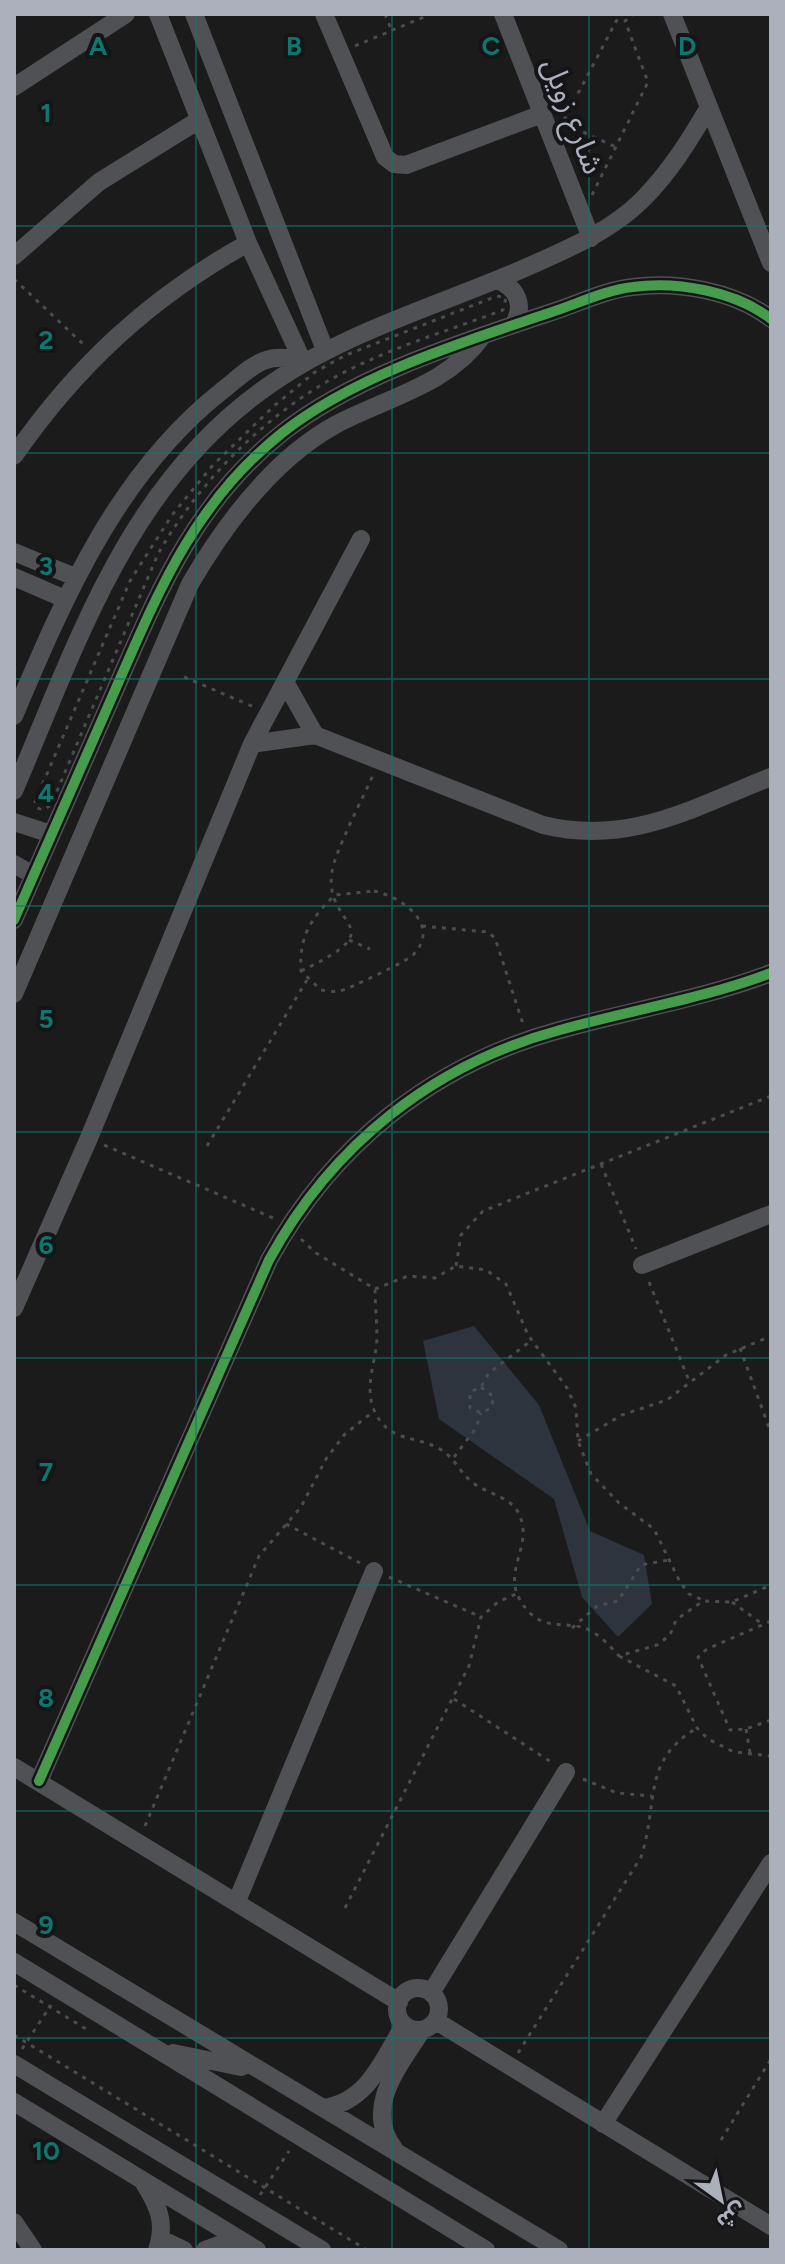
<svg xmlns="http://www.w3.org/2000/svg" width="785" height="2264" viewBox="0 0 785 2264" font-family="Figtree,'Noto Sans Arabic',sans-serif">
<rect width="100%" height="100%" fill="#1b1b1b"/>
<!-- water -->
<path fill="#2d343e" d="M474 1326 539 1405 590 1531 644 1555 652 1604 618 1637 582 1597 554 1499 439 1419 423 1341Z"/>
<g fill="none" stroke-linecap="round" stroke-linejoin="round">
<!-- path -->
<path stroke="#4b4c50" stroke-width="3" stroke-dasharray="4 6" stroke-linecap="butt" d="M385 14 391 29
M355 46 431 14
M564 120 620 14
M565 124 616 147
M592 195 648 82 625 21 634 14
M14 279 83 344
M497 296 506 298 503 310C445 332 382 350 328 381 259 421 197 485 158 554L51 805 43 810 37 808 35 802 46 776 130 581 172 515 213 465 274 406 315 372 346 355Z
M184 677 254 707
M374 891C402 897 442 925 413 955 409 960 347 990 340 991 334 992 327 991 321 990L301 971C299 937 310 919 335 895Z
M422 926 488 932 495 938 523 1024
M349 940 370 949
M301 971C398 925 323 929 332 872 335 851 363 798 373 775
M104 1145 273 1218
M207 1146 307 980
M601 1164 636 1249
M301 1239 316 1253 375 1289C375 1305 377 1322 377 1338 376 1362 364 1386 374 1410 388 1442 413 1435 438 1448 454 1456 459 1472 472 1482 488 1495 512 1496 520 1516 534 1552 494 1576 530 1613 547 1630 567 1621 587 1629 599 1634 610 1646 619 1656L657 1645 670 1635 676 1620 697 1605 705 1601 732 1602 771 1585
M456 1266 461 1235 483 1211 771 1096
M649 1282 690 1383
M375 1289 408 1276 435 1278 456 1266 486 1270 506 1284 528 1335 567 1388 576 1408 578 1441 591 1474 619 1503 654 1529 680 1582 689 1594 705 1601
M740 1348 771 1433
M481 1387 494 1397 491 1408 481 1413 470 1408V1392L481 1387 489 1373 532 1340
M578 1441 622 1415 667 1400 726 1355 771 1336
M454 1457 476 1428 481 1413
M286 1524 360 1563
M389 1577 481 1617
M732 1602 761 1623
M771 1621 707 1649 698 1657 730 1730 746 1729 771 1720
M572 1628 597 1606 618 1601 641 1565 669 1560
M619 1656 676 1686 697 1728 708 1739 734 1752 771 1756
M454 1699 551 1762
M746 1729 750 1753
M583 1779 617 1793 652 1796
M145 1826 259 1556 301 1507 326 1459 345 1434 374 1411
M345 1908 469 1666 481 1617 498 1602 516 1594
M14 1985 86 2029
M14 2035 367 2250
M22 2049 51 2005
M518 2053 641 1857C659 1803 641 1761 697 1728
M721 2140 771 2059
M260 2195 289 2151"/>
<!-- minor -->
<path stroke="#505155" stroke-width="18" d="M158 14 248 243 303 362
M194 14 325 350
M324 14 385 157 394 164 406 165 542 114
M503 14 591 238
M672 14 771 263
M14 87 126 14
M14 256 99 182 199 120
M497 280C518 288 525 306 513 325
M14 456C77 365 151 297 248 243
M14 552 75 577
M14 577 65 599
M285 682 315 735
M14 716C65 596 117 473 223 390 251 368 265 349 303 362
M252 744 315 735 543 825C629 846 692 808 771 777
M14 791C77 644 126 489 261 391 342 331 443 305 534 264 572 247 612 230 642 200 670 172 689 141 709 107
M14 822 51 834
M14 864 33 875
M14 920C45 848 77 776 109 704 155 600 190 506 282 433 354 376 460 343 546 314 573 306 604 290 633 287 677 281 735 291 771 319
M14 994 190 584C225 524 274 458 337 424 388 397 446 386 482 337
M642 1265 771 1214
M14 1308 89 1138 252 744 361 539
M14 1767 399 2002
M39 1781 269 1260C332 1145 433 1064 560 1030 631 1010 702 999 771 973
M237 1901 374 1571
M14 1922 559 2250
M14 1962 486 2250
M397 2009a21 21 0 1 1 42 0a21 21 0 1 1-42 0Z
M431 1993 566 1772
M436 2021 771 2226
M173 2053 241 2067
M14 2064 322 2250
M14 2102 257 2250
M323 2108C368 2102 383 2060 404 2025
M603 2124 771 1863
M395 2150C362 2108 399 2067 422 2030
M144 2183C159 2207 166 2223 157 2250
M14 2222 33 2250
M161 2239 184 2250
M205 2250 219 2245 245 2246"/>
<!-- cycleway casing -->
<g stroke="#151517" stroke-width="15">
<path id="cycleway" d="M14 920C45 848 77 776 109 704 155 600 190 506 282 433 354 376 460 343 546 314 573 306 604 290 633 287 677 281 735 291 771 319
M39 1781 269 1260C332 1145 433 1064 560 1030 631 1010 702 999 771 973"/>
</g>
<!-- cycleway -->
<use href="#cycleway" stroke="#469c4c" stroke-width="10"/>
</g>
<!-- grid -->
<path fill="none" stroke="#0f766e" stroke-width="2" stroke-opacity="0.55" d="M196 14V2250M392 14V2250M589 14V2250M14 226H771M14 453H771M14 679H771M14 906H771M14 1132H771M14 1358H771M14 1585H771M14 1811H771M14 2038H771"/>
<g text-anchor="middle" stroke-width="8" stroke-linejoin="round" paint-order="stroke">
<!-- street labels -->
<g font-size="30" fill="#acafbc" stroke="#151517">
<text transform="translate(573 116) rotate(69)" y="10">شارع زويل</text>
</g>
</g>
<g font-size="26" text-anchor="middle" font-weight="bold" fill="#0f766e" stroke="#151517" stroke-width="8" stroke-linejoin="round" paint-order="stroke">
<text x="98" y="55">A</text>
<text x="294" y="55">B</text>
<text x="491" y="55">C</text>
<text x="687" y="55">D</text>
<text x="46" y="122">1</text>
<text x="46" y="349">2</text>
<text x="46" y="575">3</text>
<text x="46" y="802">4</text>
<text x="46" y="1028">5</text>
<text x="46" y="1254">6</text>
<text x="46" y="1481">7</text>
<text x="46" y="1707">8</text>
<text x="46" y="1934">9</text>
<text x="46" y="2160">10</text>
</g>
<!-- border -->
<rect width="785" height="2264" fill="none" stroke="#acafbc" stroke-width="32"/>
<!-- north arrow -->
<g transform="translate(721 2200) rotate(147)" stroke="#151517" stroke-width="6" paint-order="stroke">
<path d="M0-6L14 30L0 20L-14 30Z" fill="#acafbc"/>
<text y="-12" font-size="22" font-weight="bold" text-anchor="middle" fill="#acafbc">ش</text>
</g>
</svg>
